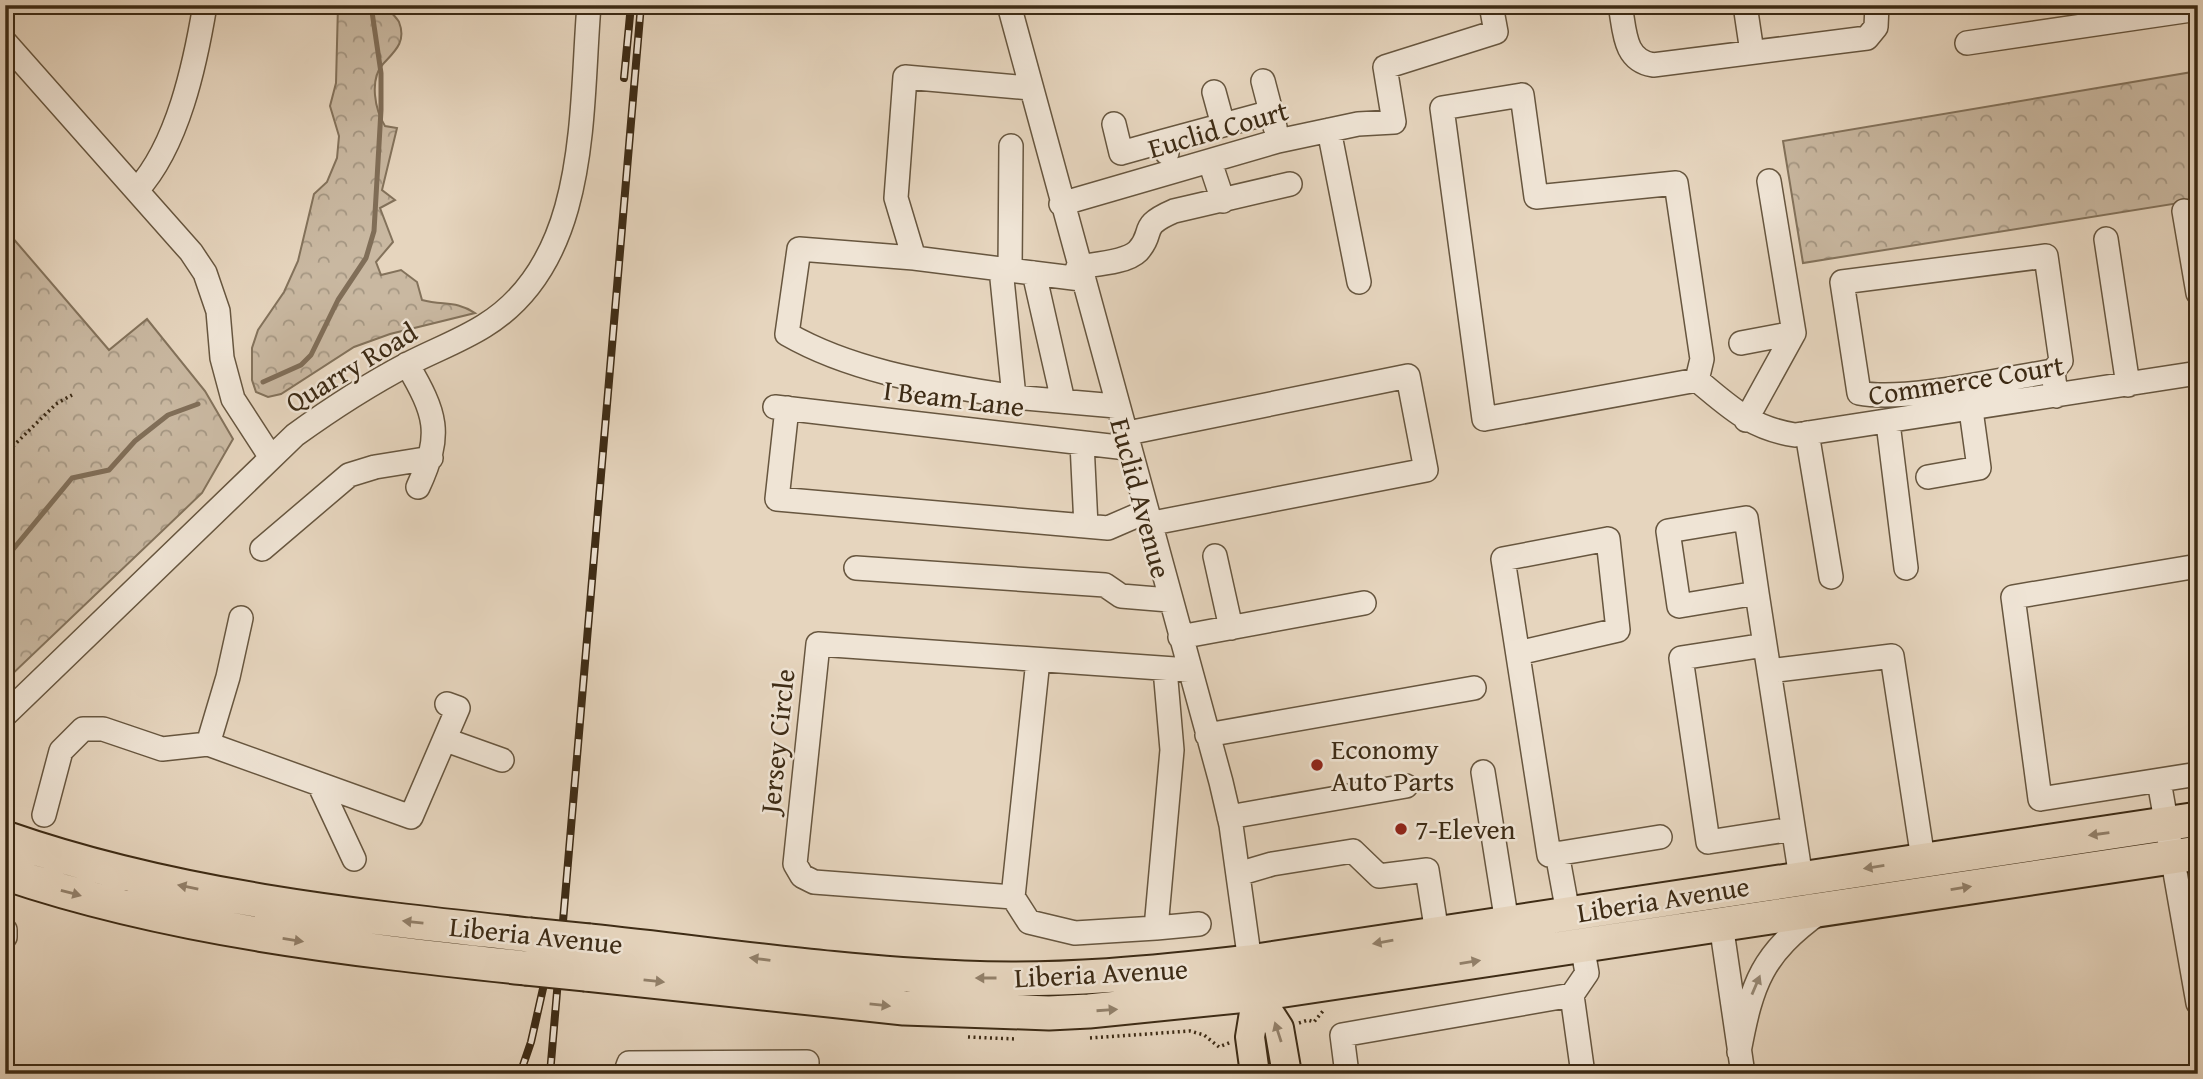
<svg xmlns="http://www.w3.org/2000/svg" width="2203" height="1079" viewBox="0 0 2203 1079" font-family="'Gentium Book Plus',serif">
<defs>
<pattern id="forest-crowns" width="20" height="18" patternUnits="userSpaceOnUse" patternTransform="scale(1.75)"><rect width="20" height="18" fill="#c9b8a1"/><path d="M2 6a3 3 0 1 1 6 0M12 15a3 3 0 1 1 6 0" fill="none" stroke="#a49682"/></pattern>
</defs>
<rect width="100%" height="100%" fill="#e6d5be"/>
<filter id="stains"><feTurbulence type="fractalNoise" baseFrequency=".00286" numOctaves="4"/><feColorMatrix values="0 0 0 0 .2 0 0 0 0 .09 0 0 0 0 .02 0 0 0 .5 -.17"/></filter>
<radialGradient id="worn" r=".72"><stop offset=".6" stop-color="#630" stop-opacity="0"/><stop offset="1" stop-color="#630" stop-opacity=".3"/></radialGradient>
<!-- forest -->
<path fill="url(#forest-crowns)" stroke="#83725b" stroke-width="2" d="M338 5H386C389 12 396 16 399 22 407 42 394 52 383 64 369 80 375 110 385 126L397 128 382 190 395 200 380 208 393 242 376 262 381 275 401 270 417 282 422 300C444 306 455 300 475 313L390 334 354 347 281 394 268 397 256 392 252 380V348L258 330 284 292 298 261 314 194 327 182 337 158 339 136 330 106 336 83Z
M2198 71V200L1803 263 1783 141Z
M5 229 109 350 147 319 205 391 233 439 202 493 5 681Z"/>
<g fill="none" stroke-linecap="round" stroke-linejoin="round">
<!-- stream -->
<path stroke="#806e58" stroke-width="5" d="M263 382 301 365 311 355 338 300 366 258 374 231 381 110V73L371 5
M5 559 72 478 109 470 135 441 168 415 198 404"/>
<!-- minor casing -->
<g stroke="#67563f" stroke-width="26">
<path id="minor" d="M1009 5 1221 782 1231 825 1250 962
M1620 5C1625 30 1623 60 1653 65L1867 38 1876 27 1877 5
M1745 5 1752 52
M5 42 191 252 205 273 218 311 222 358 233 399 270 456
M1967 43 2198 9
M1263 81 1275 127
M1030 88 905 77 896 198 914 258 1081 279
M1214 92 1223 125
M1114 124 1121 153 1164 141 1167 153
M1329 130 1359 282
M1164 141 1271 112
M1210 162 1223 201
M137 190C178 145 195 65 205 5
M1061 204 1278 141 1358 124 1394 122 1385 67 1496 32 1491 5
M2184 211 2198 293
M2106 239 2128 385
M914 258 799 249 787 334C855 373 937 384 1014 397
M1078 267C1094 264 1126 263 1138 251 1156 231 1137 227 1174 211L1290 184
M1001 269 1014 397 1116 406
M1010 270 1011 146
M1034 273 1063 401
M1741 343 1794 333
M407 364C436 414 443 433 418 487
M2053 371 2061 361 2046 256 1842 282 1859 393C1906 402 2002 379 2053 371L2056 396
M1697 380 1702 359 1676 183 1536 197 1522 95 1442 108 1484 419 1697 380C1730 407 1750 428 1795 435L2198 373
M775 407 1127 448
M787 408 777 499 1108 528 1145 512
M1746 420 1794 333 1769 181
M1888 423 1906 568
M1807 433 1831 577
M1123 434 1408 376 1426 470 1148 524
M1082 443 1086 526
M1928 477 1979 468 1971 410
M1746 518 1757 593 1679 606 1668 531Z
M262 549 349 475 375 467 431 458
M1215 556 1231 628
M2198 566 2013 597 2040 799 2198 774
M856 568 1105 585 1121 596 1169 600
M1757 593 1801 878
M1180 637 1364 603
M1765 645 1681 658 1708 842 1793 829
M1518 653 1618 630 1608 539 1503 559 1549 855 1660 837
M1038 660 1013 897 1029 922 1075 933 1156 928 1172 750 1165 669
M1769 671 1892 656 1923 859
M5 715 295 435C331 409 368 385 408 364 433 351 460 341 484 326 590 261 580 113 589 5
M1207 735 1474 688
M446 740 502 760
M208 744 411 817 458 708 447 704
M1483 772 1507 923
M2159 781 2198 1003
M319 784 354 859
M44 815 61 751 83 729H103L162 749 208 744 228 677 241 618
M1229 817 1406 786
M1557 853 1568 913
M1238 874 1272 864 1353 851 1379 876 1427 870 1437 933
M1013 897 814 882 802 876 795 864 818 644 1189 670
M1721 924 1743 1074
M1156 928 1199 924
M5 930V937
M1582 945 1587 973 1572 995 1583 1074
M1739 1052C1752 982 1762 954 1820 912
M625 1074 629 1063 807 1062V1074
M1347 1074 1342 1035 1572 995"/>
</g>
<!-- major casing -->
<g stroke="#3d2b15" stroke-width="32">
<path id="major" d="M1253 975 1257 994 1279 1028 1287 1074
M1255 1074 1250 1037 1257 994"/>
</g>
<!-- highway casing -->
<g stroke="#3d2b15" stroke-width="37">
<path id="highway" d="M5 838C174 897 353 916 529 935
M5 873C173 930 351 949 526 968
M589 941C714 954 839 973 964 978 1060 982 1155 973 1250 962L2198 819
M586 974 904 1008 1049 1013 1089 1011 1257 994 2198 853"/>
</g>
<!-- path -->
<path stroke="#3d2b15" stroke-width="3.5" stroke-dasharray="2 3.5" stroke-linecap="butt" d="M5 454 56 404 72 395
M1299 1023 1308 1020 1314 1022 1323 1011
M968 1037 1016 1039
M1090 1038 1190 1031 1204 1035 1219 1047 1231 1042"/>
<!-- minor -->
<use href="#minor" stroke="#efe4d5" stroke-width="23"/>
<!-- major -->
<use href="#major" stroke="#e6d5be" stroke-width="28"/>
<!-- highway -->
<use href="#highway" stroke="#e6d5be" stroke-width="33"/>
<!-- rail casing -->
<g stroke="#3d2b15" stroke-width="8">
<path id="rail" d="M624 78 631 5
M520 1074 531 1042 551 953
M550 1074 641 5"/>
</g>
<!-- rail -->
<use href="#rail" stroke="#efe4d5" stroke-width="5" stroke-dasharray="16" stroke-linecap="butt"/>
<!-- highway-bridge casing -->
<g stroke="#3d2b15" stroke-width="37" stroke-linecap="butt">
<path id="highway-bridge" d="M529 935 589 941
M526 968 586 974"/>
</g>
<!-- highway-bridge -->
<use href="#highway-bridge" stroke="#e6d5be" stroke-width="33"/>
</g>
<!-- one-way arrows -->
<defs><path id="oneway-solid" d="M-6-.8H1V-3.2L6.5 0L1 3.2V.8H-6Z" transform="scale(1.75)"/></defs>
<g fill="#92806a">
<use href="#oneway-solid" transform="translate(2099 834) rotate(172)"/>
<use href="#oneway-solid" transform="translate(1874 867) rotate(171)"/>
<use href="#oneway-solid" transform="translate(188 887) rotate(-169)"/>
<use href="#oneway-solid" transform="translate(1961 888) rotate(-9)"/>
<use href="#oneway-solid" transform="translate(71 893) rotate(15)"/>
<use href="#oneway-solid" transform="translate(413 922) rotate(-174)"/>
<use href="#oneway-solid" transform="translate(293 940) rotate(9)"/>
<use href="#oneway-solid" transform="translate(1383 942) rotate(170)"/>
<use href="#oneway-solid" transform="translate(760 959) rotate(-173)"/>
<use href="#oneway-solid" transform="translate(1470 962) rotate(-9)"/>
<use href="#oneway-solid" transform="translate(986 978) rotate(-180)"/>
<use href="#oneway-solid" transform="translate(654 981) rotate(6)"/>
<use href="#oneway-solid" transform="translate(880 1005) rotate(6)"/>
<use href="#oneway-solid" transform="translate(1107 1010) rotate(-4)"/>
<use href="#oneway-solid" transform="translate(1278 1032) rotate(-108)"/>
</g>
<use fill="#968875" href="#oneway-solid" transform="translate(1756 985) rotate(-67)"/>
<!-- markers -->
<g fill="#8f2418" stroke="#efe4d5" stroke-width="2.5">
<circle cx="1317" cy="765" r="7"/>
<circle cx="1401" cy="829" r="7"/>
</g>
<g text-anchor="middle" stroke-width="5" stroke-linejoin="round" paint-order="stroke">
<!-- street labels -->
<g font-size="28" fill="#3d2b15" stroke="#efe4d5">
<text transform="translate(1218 129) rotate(-16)" y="10">Euclid Court</text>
<text transform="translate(351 367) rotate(-31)" y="10">Quarry Road</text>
<text transform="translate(1966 380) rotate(-9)" y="10">Commerce Court</text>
<text transform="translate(954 398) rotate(7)" y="10">I Beam Lane</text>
<text transform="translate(1141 498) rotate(75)" y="10">Euclid Avenue</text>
<text transform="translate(777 741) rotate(-84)" y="10">Jersey Circle</text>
<text transform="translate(1663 899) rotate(-9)" y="10">Liberia Avenue</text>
<text transform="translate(536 935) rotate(6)" y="10">Liberia Avenue</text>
<text transform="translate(1101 973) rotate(-3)" y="10">Liberia Avenue</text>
</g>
<!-- poi labels -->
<g font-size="28" fill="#3d2b15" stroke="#efe4d5" text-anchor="start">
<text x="1331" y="759">Economy<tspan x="1331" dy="32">Auto Parts</tspan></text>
<text x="1415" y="839">7-Eleven</text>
</g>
</g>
<!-- margin -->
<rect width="2203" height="1079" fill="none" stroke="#e6d5be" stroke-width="28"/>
<rect x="7" y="7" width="2189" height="1065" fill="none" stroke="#3d2b15" stroke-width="3.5"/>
<rect x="14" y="14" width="2175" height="1051" fill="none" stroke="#3d2b15" stroke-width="2"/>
<rect width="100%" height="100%" filter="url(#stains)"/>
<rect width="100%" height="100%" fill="url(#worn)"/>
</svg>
